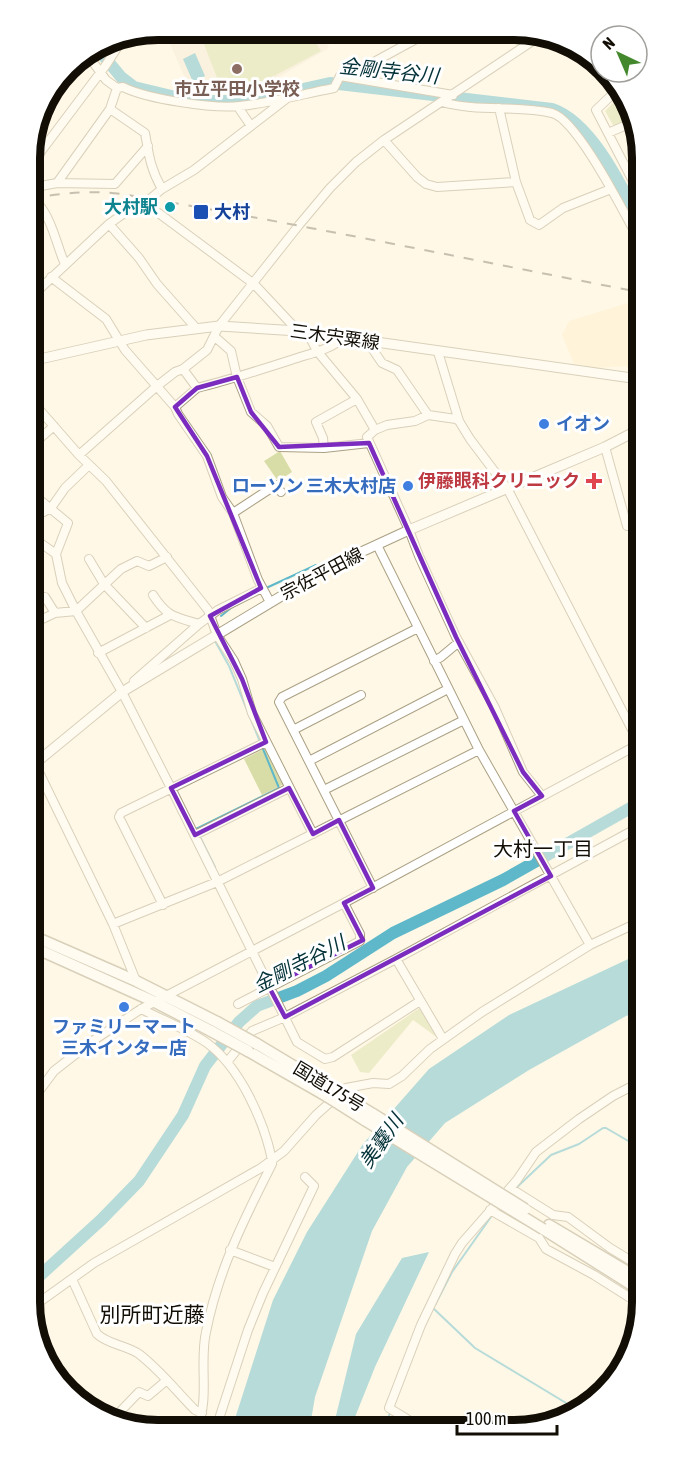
<svg xmlns="http://www.w3.org/2000/svg" width="673" height="1461" viewBox="0 0 673 1461" font-family="'Asap Condensed','Noto Sans JP',sans-serif">
<rect width="100%" height="100%" fill="#fff8e6"/>
<!-- built -->
<path fill="#fef0ca" d="M634 301 639 313V359L634 371 627 368 626 366 597 368 574 364 562 335 569 321Z"/>
<!-- education -->
<path fill="#f3e9d4" d="M164 30 319 31 329 48 247 95 190 89Z"/>
<!-- green -->
<path fill="#d8dda7" d="M222 30 302 31 308 43 315 41 321 51 255 86 219 83 204 44Z
M620 96 635 119 617 127H614L605 111Z
M280 451 292 472 278 481 264 461Z
M264 749 269 750 286 783 262 795 244 759Z
M421 1007 438 1035 435 1036 413 1020 369 1073 360 1072 351 1055Z"/>
<!-- water -->
<path fill="#5eb8ca" d="M195 53 205 76 193 82 183 59Z
M641 953 642 1010 626 1016 529 1070 445 1123 407 1167 372 1231 315 1397 310 1426 318 1428H232L273 1300 307 1232 363 1144 429 1069 509 1015Z
M429 1252 375 1367 351 1427 333 1428 356 1334 402 1258Z"/>
<g fill="none" stroke-linecap="round" stroke-linejoin="round">
<!-- stream -->
<path stroke="#5eb8ca" stroke-width="2" d="M264 589 316 565
M221 616 231 608 249 598
M215 867 196 829 279 788 229 666 215 641
M274 988 280 998
M516 1188 551 1155 579 1144 603 1128H606L642 1149
M435 1305 452 1272 493 1214
M433 1308 475 1348 576 1409
M385 1427 391 1410"/>
<!-- river -->
<path stroke="#5eb8ca" stroke-width="12" d="M97 48 121 77 134 87 184 99 210 101H249L330 83 552 109C591 122 621 185 639 220
M34 1281 101 1220 139 1181 183 1115 205 1066 239 1022 257 1006 297 991 326 976 393 933 503 880 641 802"/>
<!-- minor-tunnel -->
<path stroke="#dbd5c4" stroke-width="8" stroke-dasharray="8 4" stroke-linecap="butt" d="M617 1283 629 1265"/>
<!-- minor casing -->
<g stroke="#aba084" stroke-width="10">
<path id="minor" d="M87 54 106 80 117 88 123 87C147 99 213 109 240 106 271 103 303 94 334 88L340 76 453 95
M340 76 374 62 429 32
M117 88 110 109 145 133C149 155 150 168 162 189
M617 90 596 110 639 193
M442 102C477 112 516 105 552 113 578 120 625 215 639 240
M238 107 251 126
M499 108 516 182
M608 133 636 121
M384 140 417 177 426 184 437 187 516 182 530 220 539 225 563 208 611 189
M30 166 106 65 124 37
M626 168 639 163
M57 183 110 109
M30 188 57 183 115 184 148 146
M30 196C35 201 40 205 43 210 54 226 57 247 65 264
M145 203 254 284 298 331
M109 224 139 258 157 284 196 328
M51 277 106 319 125 350 175 407 178 414 207 456 222 497 233 513 258 580 270 602
M31 297 109 224 130 209 145 203 162 189 194 170 286 99
M307 332 317 351 357 399 375 430
M215 337 231 351 237 377 251 412 267 426 279 447 324 448 369 443
M367 341 382 363 397 370 428 415
M438 352 459 421 470 439 507 488 641 747
M183 369 197 388C229 380 260 370 291 360 308 354 330 350 343 338
M31 400 79 455 106 481 208 610 217 635 234 661 242 679 252 713 313 834
M175 407 197 388
M459 421 456 419 428 415 415 421 387 425 375 430 367 437 409 530 419 556 456 637 495 708 523 772 542 796
M31 446 54 426
M605 447 627 526
M324 448 323 438 316 422 357 399
M79 455 157 386 175 372 183 369 207 350 219 326 299 225 330 188 356 162 384 140 543 34
M34 495 68 523 56 554
M233 513 276 485 281 492
M32 518 51 508 65 488 89 465
M32 537 56 554 62 583 76 611 122 692 171 788 297 1042 325 1059 333 1057 420 1001
M377 545 479 750 590 945
M89 559 104 584 146 628
M153 595C167 617 175 617 199 624
M45 597 55 613 76 611 121 569 137 561 149 566 167 557
M32 622 34 623 55 613
M98 653 170 615
M434 661 441 657 459 642
M134 681 199 624 218 610 262 588
M293 730 361 695
M309 761 448 689
M35 764 113 924 136 981
M324 790 464 720
M195 835 289 788
M373 888 279 702 282 697 418 628
M163 905 119 817 121 813 266 742
M113 924 217 882 479 750
M396 959 443 1039
M238 1004 360 941V934L344 903
M141 1009C163 1020 187 1029 207 1043 240 1067 264 1121 272 1160V1164C244 1219 218 1271 206 1332 199 1363 210 1398 197 1428
M228 1061 252 1031 285 1017 396 959 641 826
M34 1098 54 1071 91 1042 141 1009 344 903 641 743
M510 1188 553 1215 568 1217 610 1248 643 1268
M490 1210 539 1238 546 1249 594 1275 643 1306
M230 1250 275 1267
M72 1279 97 1334C109 1345 126 1345 139 1354 160 1370 177 1392 195 1410L202 1413
M34 1306 94 1263 261 1168 284 1151 316 1115 346 1088 373 1083 389 1084 402 1076 430 1049 482 1012 590 945 641 921
M114 1418 139 1392 148 1396 167 1380
M420 1427 389 1408 421 1325 455 1254 462 1243 517 1180 536 1152 579 1119 613 1096 642 1081
M216 1428 248 1330 263 1293 314 1186 305 1177"/>
</g>
<!-- major casing -->
<g stroke="#aba084" stroke-width="11">
<path id="major" d="M31 361 146 335 219 326 298 331 639 379
M32 766 122 692 333 565 409 530 605 447 640 429"/>
</g>
<!-- highway casing -->
<g stroke="#aba084" stroke-width="13">
<path id="highway" d="M33 936 136 981 217 1022
M33 947 155 1002 211 1031
M257 1044 332 1089
M248 1051 323 1094
M345 1097 373 1114
M336 1102 366 1121
M549 1225 643 1281
M543 1229 643 1292"/>
</g>
<!-- minor -->
<use href="#minor" stroke="#fff" stroke-width="8"/>
<!-- major -->
<use href="#major" stroke="#fff" stroke-width="9"/>
<!-- highway -->
<use href="#highway" stroke="#fff" stroke-width="10"/>
<!-- rail -->
<path stroke="#837d70" stroke-width="2" stroke-dasharray="10 10" stroke-linecap="butt" d="M30 199C61 193 91 190 122 194 295 223 467 259 639 292"/>
<!-- highway-bridge casing -->
<g stroke="#aba084" stroke-width="13" stroke-linecap="butt">
<path id="highway-bridge" d="M217 1022 257 1044
M211 1031 248 1051
M332 1089 345 1097
M323 1094 336 1102
M373 1114 525 1209
M366 1121 543 1229"/>
</g>
<!-- highway-bridge -->
<use href="#highway-bridge" stroke="#fff" stroke-width="10"/>
</g>
<!-- marked area -->
<path d="M0 0H673V1461H0ZM237 377 251 412 279 447 369 443 456 637 523 772 542 796 514 811 551 876 285 1017 269 987 363 940 344 903 373 888 339 820 313 834 289 788 195 835 171 788 266 742 242 679 210 616 261 588 207 456 175 407 197 388Z" fill="#fff8e6" fill-opacity=".55" fill-rule="evenodd"/>
<path fill="none" stroke="#7b2cbf" stroke-width="4.5" stroke-linejoin="round" d="M237 377 251 412 279 447 369 443 456 637 523 772 542 796 514 811 551 876 285 1017 269 987 363 940 344 903 373 888 339 820 313 834 289 788 195 835 171 788 266 742 242 679 210 616 261 588 207 456 175 407 197 388Z"/>
<!-- markers -->
<circle fill="#8d6e63" stroke="#fff" stroke-width="2" cx="237" cy="69" r="6"/>
<circle fill="#0f9aa8" stroke="#fff" stroke-width="2" cx="170" cy="207" r="6"/>
<rect fill="#1a4fb4" stroke="#fff" stroke-width="2" x="193" y="204" width="16" height="16" rx="3"/>
<g fill="#3f7fe0" stroke="#fff" stroke-width="2">
<circle cx="544" cy="424" r="6"/>
<circle cx="408" cy="486" r="6"/>
<circle cx="124" cy="1007" r="6"/>
</g>
<path fill="#e0444e" stroke="#fff" stroke-width="2" d="M591 472h6v6h6v6h-6v6h-6v-6h-6v-6h6z"/>
<g text-anchor="middle" stroke-width="6" stroke-linejoin="round" paint-order="stroke">
<!-- education labels -->
<g font-size="18" font-weight="bold" fill="#785e54" stroke="#fff">
<text x="237" y="95">市立平田小学校</text>
</g>
<!-- culture labels -->
<g font-size="18" font-weight="bold" fill="#0d838f" stroke="#fff" text-anchor="end">
<text x="158" y="213">大村駅</text>
</g>
<!-- transit labels -->
<g font-size="18" font-weight="bold" fill="#164399" stroke="#fff" text-anchor="start">
<text x="214" y="218">大村</text>
</g>
<!-- street labels -->
<g font-size="18" fill="#120e05" stroke="#fff">
<text transform="translate(335 337) rotate(8)" y="6">三木宍粟線</text>
<text transform="translate(322 574) rotate(-28)" y="6">宗佐平田線</text>
<text transform="translate(329 1087) rotate(31)" y="6">国道175号</text>
</g>
<!-- shop labels -->
<g font-size="18" font-weight="bold" fill="#366cbe" stroke="#fff" text-anchor="start">
<text x="556" y="430">イオン</text>
<text x="396" y="492" text-anchor="end">ローソン 三木大村店</text>
<text x="124" y="1033" text-anchor="middle">ファミリーマート<tspan x="124" dy="21">三木インター店</tspan></text>
</g>
<!-- health labels -->
<g font-size="18" font-weight="bold" fill="#be3a42" stroke="#fff" text-anchor="end">
<text x="580" y="487">伊藤眼科クリニック</text>
</g>
<!-- water labels -->
<g font-size="20" font-style="italic" fill="#043239" stroke="#fff">
<text transform="translate(389 71) rotate(6)" y="7">金剛寺谷川</text>
<text transform="translate(299 964) rotate(-27)" y="7">金剛寺谷川</text>
<text transform="translate(381 1141) rotate(-55)" y="7">美嚢川</text>
</g>
<!-- neighbourhood labels -->
<g font-size="20" fill="#120e05" stroke="#fff">
<text x="543" y="856">大村一丁目</text>
</g>
<!-- quarter labels -->
<g font-size="21" fill="#120e05" stroke="#fff">
<text x="152" y="1322">別所町近藤</text>
</g>
</g>
<!-- crop -->
<path d="M0 0H673V1461H0ZM158 40H514A118 118 0 0 1 632 158V1302A118 118 0 0 1 514 1420H158A118 118 0 0 1 40 1302V158A118 118 0 0 1 158 40Z" fill="#fff" fill-rule="evenodd"/>
<path fill="none" stroke="#120e05" stroke-width="8" d="M158 40H514A118 118 0 0 1 632 158V1302A118 118 0 0 1 514 1420H158A118 118 0 0 1 40 1302V158A118 118 0 0 1 158 40Z"/>
<!-- north arrow -->
<g transform="translate(619 54) rotate(316)"><circle r="28" fill="#ffffff" stroke="#a09f9b" stroke-width="1.5"/>
<path d="M0-4.5L10 22L0 15L-10 22Z" fill="#43882c"/>
<text y="-9" font-size="16" font-weight="bold" text-anchor="middle" fill="#120e05">N</text>
</g>
<!-- scale -->
<path d="M457 1425v9h100v-9" fill="none" stroke="#120e05" stroke-width="3"/>
<text x="466" y="1425" font-size="18" fill="#120e05" stroke="#ffffff" stroke-width="4.5" paint-order="stroke">100 m</text>
</svg>
